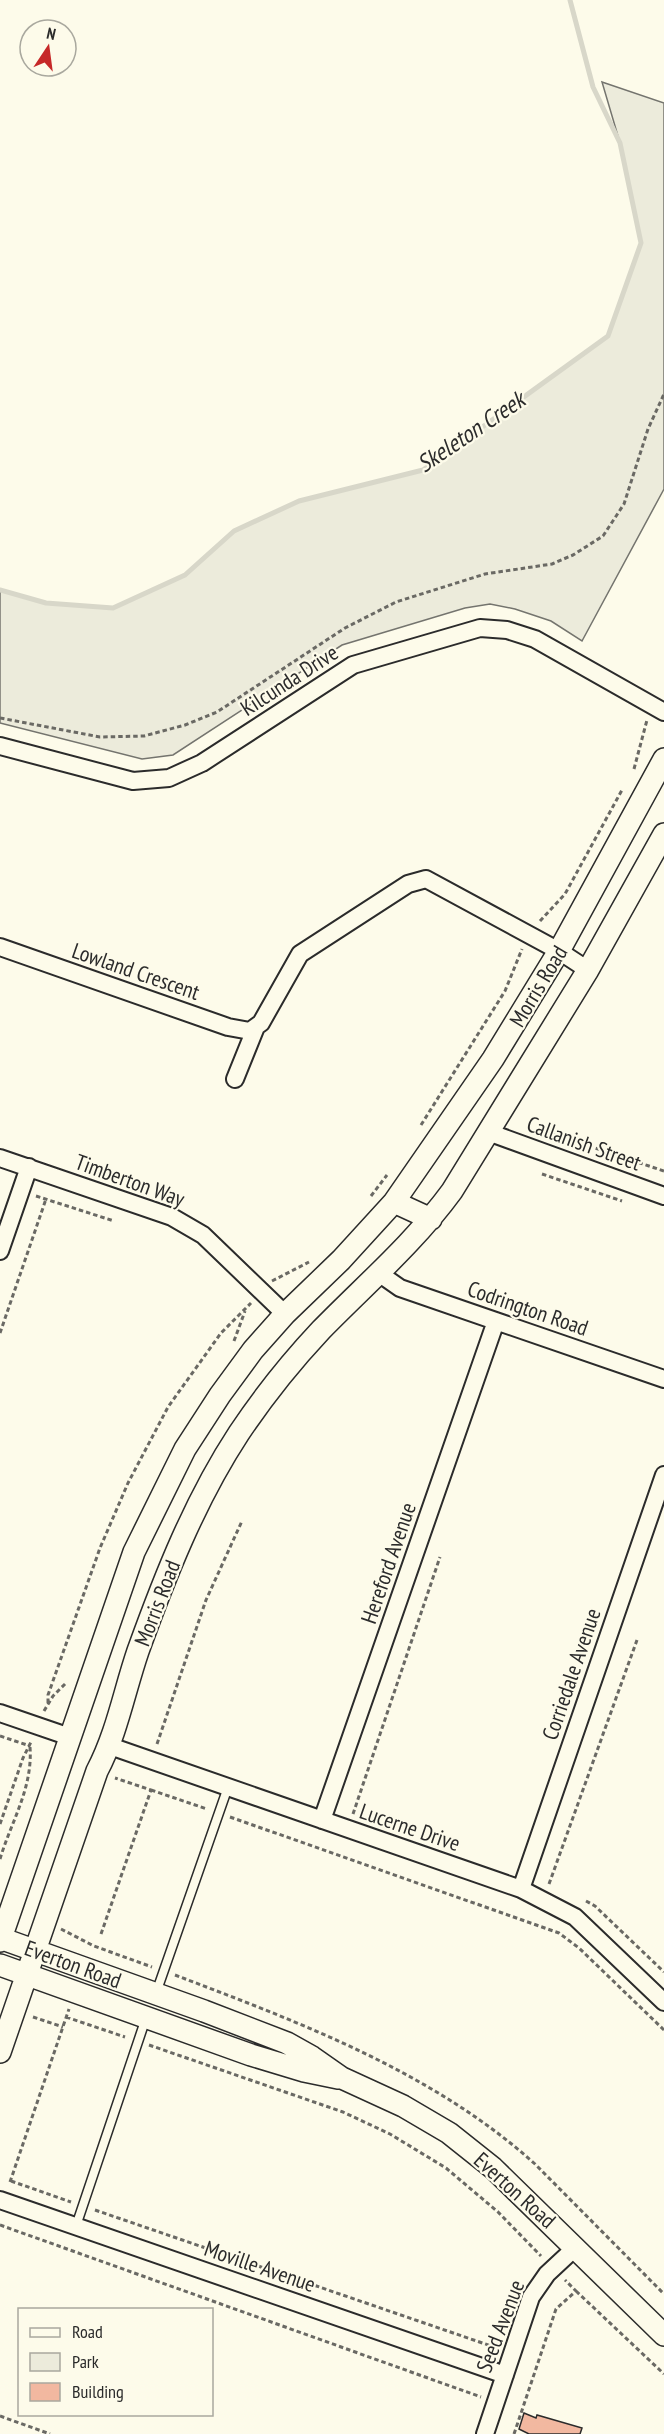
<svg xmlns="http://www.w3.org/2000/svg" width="664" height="2434" viewBox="0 0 664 2434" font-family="'PT Sans Narrow',sans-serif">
<rect width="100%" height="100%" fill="#fdfbea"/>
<!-- green -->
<path fill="#ecebdb" stroke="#74746e" stroke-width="1.5" d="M602 82 664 103V489L582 641 551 621 515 609 490 604 465 608 342 645 173 755 142 759 0 723V590L46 603 113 608 184 575 234 531 299 501 423 470 608 336 641 243 620 143Z"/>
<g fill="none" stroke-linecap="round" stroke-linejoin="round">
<!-- stream -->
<path stroke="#d8d7c9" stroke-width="5" d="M0 590 46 603 113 608 185 575 234 531 299 501 423 470 608 336 641 243 620 143 593 87 570 0"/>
</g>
<!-- building -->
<path fill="#f2b8a0" stroke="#2b2b2b" stroke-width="1.5" d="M524 2413 536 2418 537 2415 582 2428 580 2434H529L519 2429Z"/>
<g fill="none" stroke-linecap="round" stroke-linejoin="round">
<!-- service casing -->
<g stroke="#2b2b2b" stroke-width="11">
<path id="service" d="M156 1993 228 1787
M76 2226 146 2018"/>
</g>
<!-- minor casing -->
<g stroke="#2b2b2b" stroke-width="20">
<path id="minor" d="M0 746 133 781 169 778 202 763 353 665 480 628 507 630 535 639 664 712
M0 947 228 1027 250 1031 261 1023 300 954 408 884 426 879 559 951 588 970
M235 1079 256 1027
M488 1132 664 1196
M0 1158 172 1217 203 1235 285 1314
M0 1251 29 1167
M380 1274 400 1288 664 1379
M0 1713 70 1737
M110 1746 521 1889 575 1917 664 2002
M322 1820 496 1321
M521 1889 664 1475
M0 2200 505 2375
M485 2434 531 2297 547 2274 576 2247"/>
</g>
<!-- tertiary casing -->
<g stroke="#2b2b2b" stroke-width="24">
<path id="tertiary" d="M394 1202 431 1219
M0 1938 204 2011 287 2043 312 2057 342 2078 403 2106 449 2133 493 2168 664 2335
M0 1941 134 1552 185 1449 220 1395 253 1350 285 1314 341 1260 394 1202 493 1059 559 951 664 759
M0 1965 251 2055 304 2071 338 2078
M0 2052 97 1771C117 1733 124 1692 138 1651 165 1576 195 1500 239 1433 263 1397 291 1362 321 1330 366 1284 414 1243 452 1191L588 970 664 834"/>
</g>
<!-- path -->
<path stroke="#6a6964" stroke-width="3" stroke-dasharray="4.5 3" stroke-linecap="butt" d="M0 718 100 737 144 736 185 725 217 712 345 628 396 602 485 574 552 564 573 555 603 536 624 504 648 429 664 394
M634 769 647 720
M540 921 565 894 622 790
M421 1125 505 991 522 949
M553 1134 664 1171
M542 1174 622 1201
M36 1196 114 1221
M371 1196 387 1175
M272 1281 309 1262
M0 1333 46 1199
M234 1341 245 1311
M48 1703V1695L100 1548 128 1483 168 1407 221 1333 251 1303
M44 1711 53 1696 67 1682
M0 1736 30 1746
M157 1744 206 1600 242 1521
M151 1790 207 1809
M353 1814 440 1557
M230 1817 559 1933 579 1948 664 2030
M0 1824 23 1758 31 1742
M0 1859C11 1822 33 1788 30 1747
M549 1884 637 1640
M586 1901 595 1906 664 1972
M61 1929 94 1946 152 1967
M101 1934 151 1790 115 1778
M175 1975C301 2023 433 2072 535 2164L664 2294
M33 2017 63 2027
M66 2017 125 2037
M149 2045 343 2112 390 2134 446 2168 498 2212 541 2256
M11 2181 71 2202
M10 2182 69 2009
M95 2210 497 2348
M0 2225 481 2397
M576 2291 664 2374
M0 2416 50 2434
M514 2434 556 2309 576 2291 565 2280"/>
<!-- service -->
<use href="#service" stroke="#fdfbea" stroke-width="8"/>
<!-- minor -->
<use href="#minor" stroke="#fdfbea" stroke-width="16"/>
<!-- tertiary -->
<use href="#tertiary" stroke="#fdfbea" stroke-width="21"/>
</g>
<g text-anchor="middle" stroke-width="4.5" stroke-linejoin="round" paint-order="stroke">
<!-- street labels -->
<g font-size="22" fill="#2b2b2b" stroke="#fdfbea">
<text transform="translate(289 680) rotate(-33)" y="8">Kilcunda Drive</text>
<text transform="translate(136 971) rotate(19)" y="8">Lowland Crescent</text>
<text transform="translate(538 986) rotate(-59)" y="8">Morris Road</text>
<text transform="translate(584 1143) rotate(20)" y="8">Callanish Street</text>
<text transform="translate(130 1180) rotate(20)" y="8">Timberton Way</text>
<text transform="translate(528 1308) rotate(19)" y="8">Codrington Road</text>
<text transform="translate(388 1563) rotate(-71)" y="8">Hereford Avenue</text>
<text transform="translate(157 1603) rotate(-69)" y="8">Morris Road</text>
<text transform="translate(571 1674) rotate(-71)" y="8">Corriedale Avenue</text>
<text transform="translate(410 1827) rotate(19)" y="8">Lucerne Drive</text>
<text transform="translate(73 1964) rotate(20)" y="8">Everton Road</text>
<text transform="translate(515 2190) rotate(42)" y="8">Everton Road</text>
<text transform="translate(260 2266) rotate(19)" y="8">Moville Avenue</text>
<text transform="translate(500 2326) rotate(-69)" y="8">Seed Avenue</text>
</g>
<!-- water labels -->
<g font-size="24" font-style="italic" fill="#2b2b2b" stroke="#fdfbea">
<text transform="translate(471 432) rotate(-34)" y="8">Skeleton Creek</text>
</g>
</g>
<!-- legend -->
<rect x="18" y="2308" width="195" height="108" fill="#fdfbea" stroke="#a9a89e" stroke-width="1.5"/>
<rect x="30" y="2328" width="30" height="9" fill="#fdfbea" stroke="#a9a89e" stroke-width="1.5"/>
<text x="72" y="2338" font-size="18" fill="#2b2b2b">Road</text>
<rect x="30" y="2353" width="30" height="18" fill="#ecebdb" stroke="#a9a89e" stroke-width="1.5"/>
<text x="72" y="2368" font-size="18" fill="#2b2b2b">Park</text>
<rect x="30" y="2383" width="30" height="18" fill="#f2b8a0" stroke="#a9a89e" stroke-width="1.5"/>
<text x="72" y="2398" font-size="18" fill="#2b2b2b">Building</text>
<!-- north arrow -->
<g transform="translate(48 48) rotate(13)"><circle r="28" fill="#fdfbea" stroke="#a9a89e" stroke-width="1.5"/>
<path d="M0-4.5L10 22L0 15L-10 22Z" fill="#c62828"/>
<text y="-9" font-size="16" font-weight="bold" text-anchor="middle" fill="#2b2b2b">N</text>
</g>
</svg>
